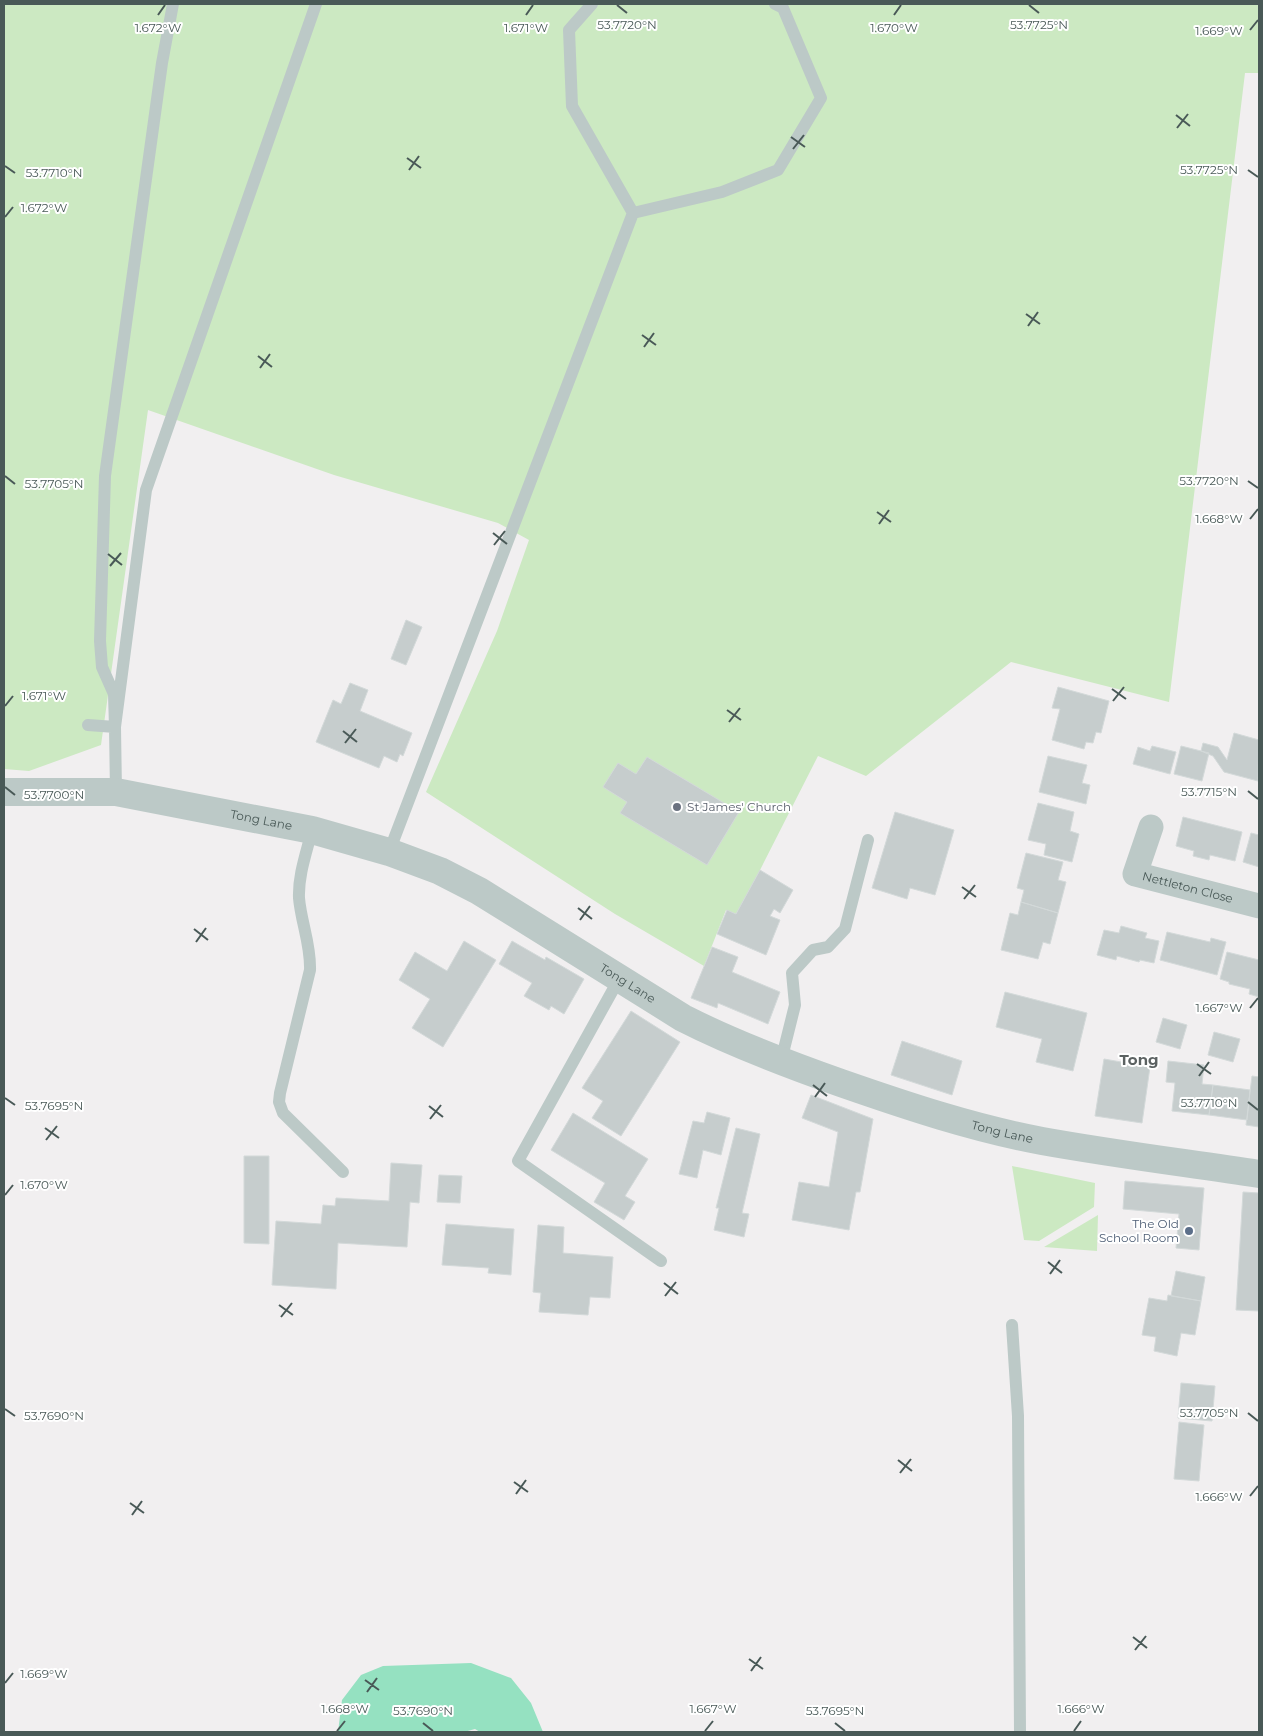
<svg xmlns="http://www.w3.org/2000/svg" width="1263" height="1736" viewBox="0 0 1263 1736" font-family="Montserrat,sans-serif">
<rect width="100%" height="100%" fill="#f1eff0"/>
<!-- green -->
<path fill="#cce9c2" d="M4 4H1259V73H1245L1169 702 1011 662 866 776 818 756 760 870 736 914 726 910 704 966 615 914 426 792 497 631 529 540 498 523 334 475 148 410 101 745 29 771 4 769Z
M1012 1166 1095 1183 1094 1207 1039 1241 1024 1240Z
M1098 1215 1097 1251 1044 1247Z"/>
<!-- water -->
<path fill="#95e1c1" d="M471 1663 511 1678 531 1703 543 1732H480L475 1729 464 1732H338L342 1700 361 1675 383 1666Z"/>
<!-- building -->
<path fill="#c6cdcd" stroke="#d3d9d9" d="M406 620 422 627 406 665 391 659Z
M350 683 368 690 360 711 412 733 403 756 400 754 397 762 384 756 379 768 316 742 333 700 341 704Z
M1058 687 1109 701 1101 733 1096 732 1093 743 1086 742 1084 749 1052 740 1060 709 1052 708Z
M1234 733 1259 740 1258 781 1224 772 1213 756 1201 751 1203 743 1218 747 1227 760Z
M1152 746 1176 752 1170 774 1133 764 1138 747 1150 751Z
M1181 746 1209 753 1202 781 1174 774Z
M1048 756 1087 765 1082 783 1090 785 1086 804 1039 792Z
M647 757 739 812 707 865 620 813 627 802 603 787 618 763 636 774Z
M1038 803 1074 812 1070 831 1079 834 1072 862 1044 855 1046 844 1028 840Z
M895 812 954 830 935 895 910 888 907 899 872 888Z
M1183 817 1242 832 1235 861 1210 855 1209 860 1193 856 1194 851 1176 846Z
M1251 833 1259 835V867L1243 862Z
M1026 853 1063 862 1058 880 1066 882 1058 913 1021 902 1024 890 1017 888Z
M760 870 793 890 780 913 774 909 770 916 780 920 766 955 717 934 727 910 736 914Z
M1021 902 1058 913 1050 944 1043 942 1038 959 1001 950 1010 913 1018 915Z
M1121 926 1147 933 1145 938 1159 941 1154 963 1140 960 1139 962 1117 956 1116 960 1097 955 1104 930 1119 933Z
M1167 932 1210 942 1211 938 1226 942 1217 975 1160 960Z
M464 941 496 960 443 1047 412 1028 430 999 399 980 415 952 447 971Z
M512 941 545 960 546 957 584 979 564 1014 551 1006 549 1010 524 996 532 983 499 964Z
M712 947 738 957 732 972 780 992 768 1024 718 1003 717 1008 691 998Z
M1227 952 1259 960V997L1249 994 1250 989 1229 984V982L1220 979Z
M1005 992 1087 1013 1073 1071 1036 1062 1042 1039 996 1027Z
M631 1011 680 1042 621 1136 592 1118 603 1101 582 1088Z
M1163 1018 1187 1025 1180 1049 1156 1042Z
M1214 1032 1240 1039 1233 1062 1208 1055Z
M902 1041 962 1061 952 1095 891 1075Z
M1104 1059 1150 1067 1142 1123 1095 1116Z
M1168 1061 1204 1065 1202 1084 1213 1085 1209 1115 1172 1111 1175 1083 1166 1082Z
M1252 1076 1259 1077V1127L1246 1125Z
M1213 1085 1250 1090 1247 1120 1209 1115Z
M811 1095 873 1119 860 1192H856L849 1230 792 1220 799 1182 829 1187 838 1132 802 1118Z
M707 1112 730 1118 721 1155 703 1150 697 1178 679 1174 693 1121 704 1123Z
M573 1113 648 1159 625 1196 635 1202 624 1220 594 1202 605 1183 551 1150Z
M736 1128 760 1134 742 1213 749 1214 744 1237 714 1230 719 1208H716Z
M244 1156H269V1244L244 1243Z
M391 1163 422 1165 419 1203 410 1202 407 1247 338 1243 336 1289 272 1285 276 1221 321 1224 323 1205 335 1206 336 1198 389 1201Z
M439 1175 462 1176 460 1203 437 1202Z
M1125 1181 1204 1188 1199 1250 1176 1248 1179 1214 1123 1209Z
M1243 1192 1259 1193V1311L1236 1310Z
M446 1224 514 1229 511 1275 488 1273 489 1268 442 1265Z
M538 1225 564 1227 563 1253 613 1257 610 1298 590 1297 588 1315 539 1312 541 1293 533 1292Z
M1176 1271 1205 1277 1201 1301 1171 1296Z
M1168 1295 1201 1301 1195 1335 1181 1333 1177 1356 1154 1351 1156 1337 1142 1335 1149 1298 1167 1301Z
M1181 1383 1215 1386 1212 1421 1178 1418Z
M1179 1422 1204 1425 1199 1481 1174 1479Z"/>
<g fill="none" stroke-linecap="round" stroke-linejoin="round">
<!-- service -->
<path stroke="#bcc9c7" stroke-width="12" d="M592 4 569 30 572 106 633 213
M633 213 722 192 778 170 821 98 783 8 775 4
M88 725 115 727 114 694 102 667 100 641 105 476 162 63 173 4
M116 792 115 727 146 490 316 4
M312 830C307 851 298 875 299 898 301 922 311 945 310 970L280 1093 279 1102 283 1113 343 1172
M389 852 633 213
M619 979 518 1161 661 1261
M781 1061 795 1005 792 973 813 950 828 947 845 929 868 840
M1012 1325 1018 1416 1020 1732"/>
<!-- minor -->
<path stroke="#bcc9c7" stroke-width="25" id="s1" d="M1151 827 1135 874 1259 906"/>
<!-- tertiary -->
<path stroke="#bcc9c7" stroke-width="28" id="s2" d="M4 792H116L312 830 389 852 440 871 479 891 683 1018C734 1044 787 1064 841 1083 907 1106 973 1128 1042 1141 1114 1154 1187 1163 1259 1174"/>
</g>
<!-- ticks -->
<path fill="none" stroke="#495957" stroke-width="2" d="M617 5 627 13M1029 5 1039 13M158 15 165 5M526 15 533 5M894 15 901 5M1250 30 1258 20M1176 115 1190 126M1177 128 1188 114M791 137 805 147M793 149 804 135M407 158 421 168M5 166 15 173M409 170 419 156M1248 170 1258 177M5 217 13 207M1026 314 1040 324M1028 326 1038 312M642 335 656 345M644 347 654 333M258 356 272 367M260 368 270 354M5 476 15 484M1248 481 1258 488M877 512 891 522M1250 519 1258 509M879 524 889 510M493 533 507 544M494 545 505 531M108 554 122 565M110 566 121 553M1112 689 1126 699M1113 701 1124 687M5 706 13 696M727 710 741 720M729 722 740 708M343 731 357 742M345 743 356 729M5 787 15 795M1248 791 1258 799M962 887 976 897M964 899 975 885M578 908 592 919M580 920 590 906M194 929 208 940M196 942 206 928M1250 1008 1258 998M1197 1064 1211 1074M1199 1076 1209 1062M813 1085 827 1096M815 1097 825 1083M5 1098 15 1105M1248 1102 1258 1110M429 1106 443 1117M430 1119 441 1105M45 1128 59 1138M46 1140 57 1126M5 1195 13 1185M1048 1262 1062 1273M1050 1274 1060 1260M664 1283 678 1294M665 1296 676 1282M279 1305 293 1315M281 1317 292 1303M5 1409 15 1416M1248 1413 1258 1421M898 1460 912 1471M900 1473 911 1459M514 1482 528 1492M516 1494 526 1480M1250 1496 1258 1486M130 1503 144 1513M132 1515 142 1501M1133 1637 1147 1648M1135 1650 1146 1636M749 1659 763 1669M751 1671 761 1657M365 1680 379 1690M5 1683 13 1673M367 1692 377 1678M423 1723 433 1731M835 1723 845 1731M337 1731 345 1721M705 1731 713 1721M1074 1731 1081 1721"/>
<!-- markers -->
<circle fill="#6b7280" stroke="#fff" stroke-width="2" cx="677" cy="807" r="5"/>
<circle fill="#5c6f8a" stroke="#fff" stroke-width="2" cx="1189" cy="1231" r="5"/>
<g text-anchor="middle" stroke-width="4" stroke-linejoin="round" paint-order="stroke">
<!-- worship labels -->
<g font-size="12" fill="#5b616d" stroke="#fff" text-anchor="start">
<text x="687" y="811">St James' Church</text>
</g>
<!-- street labels -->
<g font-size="12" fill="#495957" stroke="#fff">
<text dy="4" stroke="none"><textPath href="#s2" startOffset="260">Tong Lane</textPath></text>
<text dy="4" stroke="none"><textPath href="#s1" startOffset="104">Nettleton Close</textPath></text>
<text dy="4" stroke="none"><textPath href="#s2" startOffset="665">Tong Lane</textPath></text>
<text dy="4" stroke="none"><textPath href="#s2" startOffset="1070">Tong Lane</textPath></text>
</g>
<!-- service labels -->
<g font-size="12" fill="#4e5e75" stroke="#fff" text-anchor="end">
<text x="1179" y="1228">The Old<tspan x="1179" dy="14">School Room</tspan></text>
</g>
<!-- quarter labels -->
<g font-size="15" font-weight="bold" fill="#5c6262" stroke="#fff">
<text x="1139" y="1065">Tong</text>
</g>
</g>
<g font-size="12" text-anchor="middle" fill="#495957" stroke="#fff" stroke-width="4" stroke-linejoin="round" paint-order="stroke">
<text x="627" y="29">53.7720°N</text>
<text x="1039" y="29">53.7725°N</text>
<text x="158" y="32">1.672°W</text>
<text x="526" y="32">1.671°W</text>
<text x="894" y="32">1.670°W</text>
<text x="1219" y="35">1.669°W</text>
<text x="1209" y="174">53.7725°N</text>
<text x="54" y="177">53.7710°N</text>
<text x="44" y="212">1.672°W</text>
<text x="1209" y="485">53.7720°N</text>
<text x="54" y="488">53.7705°N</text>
<text x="1219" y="523">1.668°W</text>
<text x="44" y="700">1.671°W</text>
<text x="1209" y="796">53.7715°N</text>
<text x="54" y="799">53.7700°N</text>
<text x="1219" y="1012">1.667°W</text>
<text x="1209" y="1107">53.7710°N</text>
<text x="54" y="1110">53.7695°N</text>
<text x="44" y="1189">1.670°W</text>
<text x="1209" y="1417">53.7705°N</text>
<text x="54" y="1420">53.7690°N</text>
<text x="1219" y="1501">1.666°W</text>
<text x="44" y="1678">1.669°W</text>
<text x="345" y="1713">1.668°W</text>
<text x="713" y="1713">1.667°W</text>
<text x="1081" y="1713">1.666°W</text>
<text x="423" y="1715">53.7690°N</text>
<text x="835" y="1715">53.7695°N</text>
</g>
<!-- border -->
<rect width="1263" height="1736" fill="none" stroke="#495957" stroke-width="10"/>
</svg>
